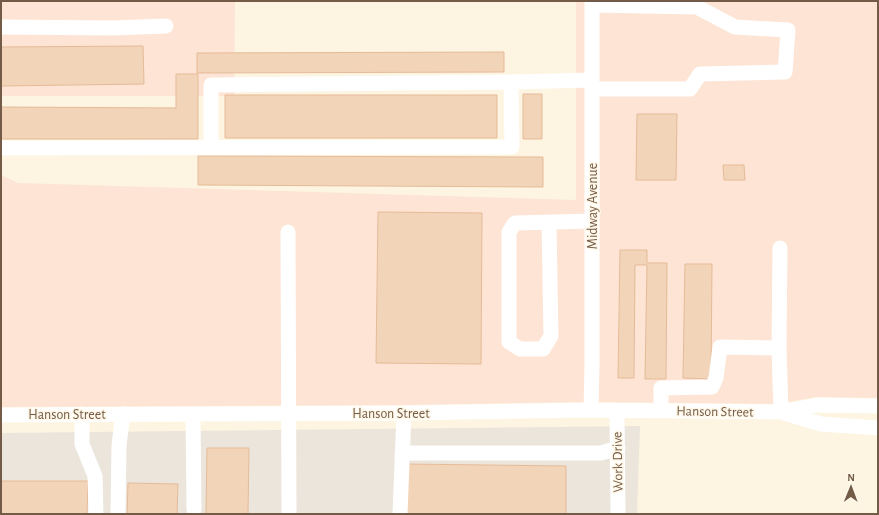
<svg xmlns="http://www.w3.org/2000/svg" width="879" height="515" viewBox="0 0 879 515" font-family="'Alegreya Sans',sans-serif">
<rect width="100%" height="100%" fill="#fdf4e1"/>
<!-- commercial -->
<path fill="#fde4d4" d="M1 1H235L234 96H1Z
M576 1H878V398L817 397 776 404 591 402 404 405 1 407V175L18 183 576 200Z"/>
<!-- industrial -->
<path fill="#ebe5dc" d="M640 426 637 514H1V433Z"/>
<!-- building -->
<path fill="#f2d4b8" stroke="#e5bb98" d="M143 46 144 84 1 86V47Z
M504 52V72L197 73V53Z
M176 74H198V139H1V107L176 108Z
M523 94H542V139H523Z
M225 95H497V138H225Z
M637 114H677L676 180H636Z
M198 156 543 157V187L198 185Z
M723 165H744L745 180H724Z
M378 212 482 213 481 364 376 363Z
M620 250H647V263H667L666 379H645L647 265H635L634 378H618Z
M685 264H712L711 379 683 378Z
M207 448H249L248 514H206Z
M404 464 566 466V514H404Z
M1 481H88L87 514H1Z
M128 483 178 484 177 514H127Z"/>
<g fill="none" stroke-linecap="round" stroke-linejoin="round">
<!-- minor -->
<path stroke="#fff" stroke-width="15" d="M592 5 697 7 735 27 788 30 785 72 700 74 690 89H592
M1 27 113 28 166 26
M511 82 592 80
M1 148 512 147 511 82 211 85V147
M549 223 551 336 543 349H520L509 342V232L515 223 592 221
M288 232 289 514
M780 248 779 348 781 412
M591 410 592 365V1
M617 410 618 514
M661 411V388L712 387 716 378 720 347 779 348
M784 413 821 424 878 428
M82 414V444L95 476 96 514
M193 414 194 509
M1 415 404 413 591 410 781 412 817 405 878 406
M402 453H601L618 448
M118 514 119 445 123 414
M400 514 404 413"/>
</g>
<g text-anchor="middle" stroke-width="3" stroke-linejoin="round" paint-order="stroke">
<!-- street labels -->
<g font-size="14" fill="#745b48" stroke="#fff8e8">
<text transform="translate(592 206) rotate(-90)" y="5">Midway Avenue</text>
<text transform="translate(715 411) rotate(1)" y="5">Hanson Street</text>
<text x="391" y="418">Hanson Street</text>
<text x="67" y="419">Hanson Street</text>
<text transform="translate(617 462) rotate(-91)" y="5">Work Drive</text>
</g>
</g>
<!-- border -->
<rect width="879" height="515" fill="none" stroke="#745b48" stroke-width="4"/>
<!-- north arrow -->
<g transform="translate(851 487) rotate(1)" stroke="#fff8e8" stroke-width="3" paint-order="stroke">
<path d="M0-3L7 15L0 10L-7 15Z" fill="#745b48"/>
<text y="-6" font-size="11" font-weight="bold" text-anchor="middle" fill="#745b48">N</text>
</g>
</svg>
